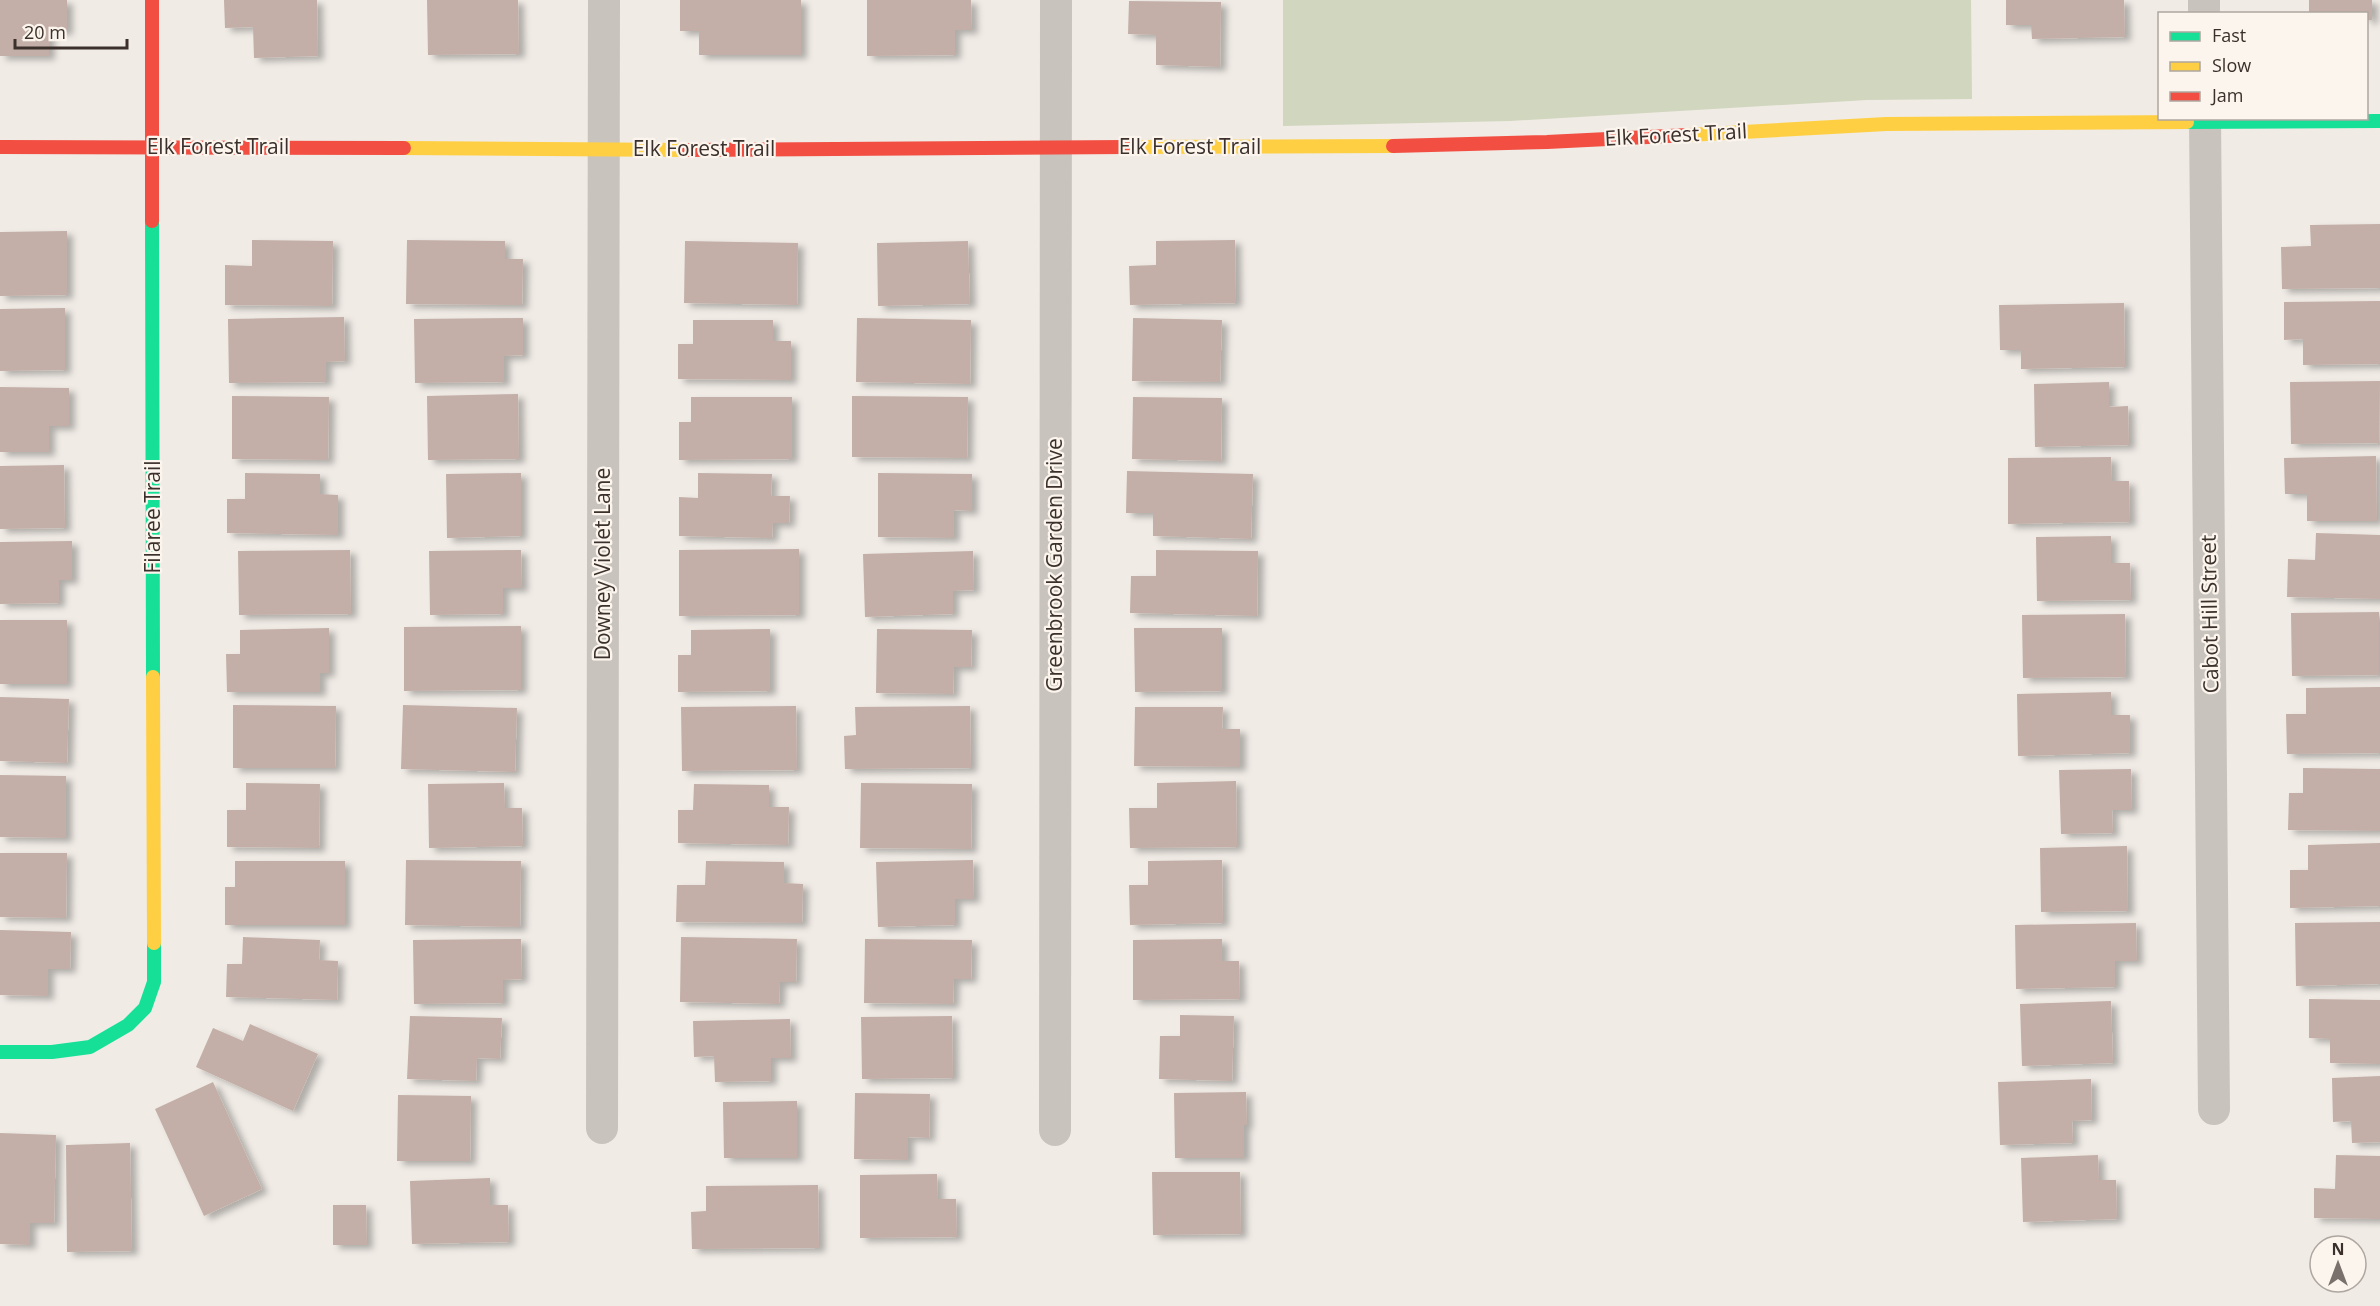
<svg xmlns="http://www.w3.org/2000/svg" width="2380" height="1306" viewBox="0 0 2380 1306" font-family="'Open Sans',sans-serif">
<defs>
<filter id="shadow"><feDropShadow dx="6" dy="4" stdDeviation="3" flood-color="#0004"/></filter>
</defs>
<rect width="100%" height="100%" fill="#f0ebe5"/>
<!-- green -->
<path fill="#d1d6bf" d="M1283 0H1971L1972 99 1867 100 1510 121 1283 126Z"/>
<!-- building -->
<path fill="#c3afa7" filter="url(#shadow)" d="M0 0H67V31H49V56H0Z
M224 0H317L318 56 254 58 253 27 225 28Z
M427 0H518L519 54 428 55Z
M680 0H801V55H699V31H680Z
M867 0H971L972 30H955V55L867 56Z
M2006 0H2124L2125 37 2032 39 2031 25H2006Z
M2309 0H2372V20H2366V14H2309Z
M1129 1 1221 2 1220 67 1156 65V35L1128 34Z
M2380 224V288L2282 289 2281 247 2311 246 2310 225Z
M67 231V295L0 296V232Z
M252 240 333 241 332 306 225 305V265L252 266Z
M407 240 505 241V259H523L522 305 406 304Z
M1235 240 1236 303 1130 305 1129 266 1156 265V241Z
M685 241 798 243 797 305 684 303Z
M968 241 970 304 878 306 877 243Z
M2380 301V364L2303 365V339L2284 340V302Z
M2124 303 2125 367 2021 369V350H2000L1999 305Z
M65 308V370L0 371V309Z
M344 317 345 361 326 362V382L229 383 228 319Z
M523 318V355L504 356V382L415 383 414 319Z
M857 318 971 320 970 384 856 382Z
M1133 318 1222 320 1220 382 1132 381Z
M693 320H773V341H791V380L678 379V344H693Z
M2380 381 2379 443 2291 444 2290 382Z
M2109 382V407L2128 406 2129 445 2035 447 2034 384Z
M0 387 69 388V426H49V452H0Z
M518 394 519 459 428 460 427 396Z
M232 396 329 397 328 460 232 459Z
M852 396 968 397 967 458 852 457Z
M691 397H792V459L679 460V422H691Z
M1133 397 1222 398 1221 461 1132 459Z
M2376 456 2377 521H2307V494H2285L2284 458Z
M2111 457 2112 481H2129L2130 522 2008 524V458Z
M64 465 65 528 0 529V466Z
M1127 471 1253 474 1251 539 1153 536V513H1126Z
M245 473 320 474V494L338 495V535L227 533V499H245Z
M521 473V536L447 538 446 474Z
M698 473 772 474 771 496H790L789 523H773L772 538 679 536V497L698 498Z
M878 473 972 474V511L954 510V538L878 537Z
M2316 533 2380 535V599L2287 597 2288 559 2315 560Z
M2111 536V563H2130L2131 600 2037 601 2036 537Z
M72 541V580H59V603L0 604V542Z
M799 549V615L679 616V550Z
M350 550 351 614 239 615 238 551Z
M521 550 522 588H503V614L430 615 429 551Z
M1156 550 1258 551 1257 616 1130 613 1131 576H1156Z
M973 551 974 590 953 591V614L865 617 863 554Z
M2379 612V675L2292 676 2291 613Z
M2125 614 2126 677 2023 678 2022 615Z
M0 620H67V684H0Z
M521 626V690L404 691V627Z
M329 628V673H320V692H227L226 654H240V630Z
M1134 628H1222V691L1135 692Z
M770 629V691L678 692V655H691V630Z
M877 629 972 630 971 667H954L953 694 876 693Z
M2380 687V753L2287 754 2286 714H2306V688Z
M2111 692V715H2130V753L2018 756 2017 694Z
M0 697 69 699 67 763 0 761Z
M233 705 336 706 335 768H233Z
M403 705 517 708 515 772 401 769Z
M796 706 797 770 682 771 681 707Z
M970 706 971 768 845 769 844 736 856 735 855 707Z
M1135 707H1223L1222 729H1240V767L1134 766Z
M2303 768 2380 769V831L2288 830 2289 793H2303Z
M2131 769 2132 810H2112L2113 833 2061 834 2059 770Z
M0 775 66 776V838L0 837Z
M1236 781 1237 847 1130 848 1129 808H1157V783Z
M246 783 320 784 319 848 227 847V810H246Z
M504 783 505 808H522L523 846 429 848 428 784Z
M861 783 972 784 971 849 860 848Z
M694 784 769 785V807H789L788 845 678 843V810H693Z
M2380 843V906L2290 908V870H2308V845Z
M2127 846 2128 911 2041 912 2040 848Z
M0 853H67L66 918 0 917Z
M406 860 521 861 520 927 405 925Z
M973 860 974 899H955V925L878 927 876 862Z
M1222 860 1223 923 1130 925 1129 885H1148V861Z
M235 861H345V925H225V887H235Z
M706 861 784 862V883L803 884 802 923 676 922 677 885H705Z
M2380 922V984L2296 986 2295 923Z
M2136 923 2137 961H2115V987L2016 989 2015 925Z
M0 930 71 932 70 969H48V996L0 995Z
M243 937 320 940 319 960 338 961 337 1000 226 997 227 964H242Z
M681 937 797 939 796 982H780L779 1004 680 1002Z
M521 939 522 979 503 980V1003L414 1004 413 940Z
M865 939 972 940 971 979H954L953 1004 864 1003Z
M1222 939V961H1239L1240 999 1133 1000V940Z
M2309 999 2380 1000V1064L2330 1063V1039L2309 1038Z
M2111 1001 2113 1063 2022 1066 2020 1004Z
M1180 1015 1234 1016 1232 1081 1159 1079 1160 1036H1180Z
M410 1016 502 1018 500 1059 477 1058 476 1081 407 1079Z
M952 1016 953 1078 862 1079 861 1017Z
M790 1019 791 1058H771V1081L715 1082 714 1056 694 1057 693 1021Z
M250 1024 318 1054 293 1111 196 1067 213 1028 243 1041Z
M2380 1076V1142L2352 1143 2351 1121 2333 1122 2332 1078Z
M2091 1079 2092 1120 2072 1121 2073 1143 2000 1145 1998 1082Z
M213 1082 262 1189 204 1216 155 1109Z
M1246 1092 1247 1125H1244V1158H1175L1174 1093Z
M855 1093 930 1094 929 1138 908 1137V1160L854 1159Z
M398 1095 471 1096 470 1161H397Z
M797 1101V1158H724L723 1102Z
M0 1133 56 1135 54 1223H30V1245L0 1244Z
M130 1143 132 1251 67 1252 66 1145Z
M2098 1155 2099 1180H2116L2117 1219 2023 1222 2021 1158Z
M2336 1155 2380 1156V1219L2314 1218V1188L2335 1189Z
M1152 1172H1240L1241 1234 1153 1235Z
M937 1174 938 1199H956L957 1237 860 1238V1175Z
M490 1178V1205H508L509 1242 412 1244 410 1181Z
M818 1185 819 1248 692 1249 691 1212 706 1211V1186Z
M333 1205H366L367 1245H333Z"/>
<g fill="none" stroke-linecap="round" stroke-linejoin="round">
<!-- street -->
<path stroke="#c9c3be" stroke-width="32" d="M2204 0V14
M2205 118 2214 1109
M602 1128 604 0
M1055 1130 1056 0"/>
<!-- fast -->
<path stroke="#16e098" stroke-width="14" d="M2187 122 2380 121
M152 221 153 677
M0 1052H52L90 1047 128 1025 145 1008 154 982V943"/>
<!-- slow -->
<path stroke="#ffcf43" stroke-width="14" d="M1688 135 1886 124 2187 122
M1126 147 1393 146
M404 148 686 150
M153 677 154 943"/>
<!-- jam -->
<path stroke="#f24e42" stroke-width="14" d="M152 0V221
M1393 146 1547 142 1688 135
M0 147 404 148
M686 150 1126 147"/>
</g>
<g text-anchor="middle" stroke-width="4.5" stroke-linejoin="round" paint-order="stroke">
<!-- street labels -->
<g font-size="21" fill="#3b302b" stroke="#fbf5ee">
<text transform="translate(1676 135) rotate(-3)" y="7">Elk Forest Trail</text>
<text x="218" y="154">Elk Forest Trail</text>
<text x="1190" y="154">Elk Forest Trail</text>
<text x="704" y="156">Elk Forest Trail</text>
<text transform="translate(153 517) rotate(-90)" y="7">Filaree Trail</text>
<text transform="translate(603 564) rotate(-90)" y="7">Downey Violet Lane</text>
<text transform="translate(1055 565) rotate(-90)" y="7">Greenbrook Garden Drive</text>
<text transform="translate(2210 614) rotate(-91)" y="7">Cabot Hill Street</text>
</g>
</g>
<!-- legend -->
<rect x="2158" y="12" width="210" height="108" fill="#fbf5ee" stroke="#aea6a0" stroke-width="1.5"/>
<rect x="2170" y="32" width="30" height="9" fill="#16e098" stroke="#aea6a0" stroke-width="1.5"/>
<text x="2212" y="42" font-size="18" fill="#3b302b">Fast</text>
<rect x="2170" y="62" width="30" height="9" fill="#ffcf43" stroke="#aea6a0" stroke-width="1.5"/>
<text x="2212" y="72" font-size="18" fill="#3b302b">Slow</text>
<rect x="2170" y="92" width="30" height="9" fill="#f24e42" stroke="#aea6a0" stroke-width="1.5"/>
<text x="2212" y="102" font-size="18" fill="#3b302b">Jam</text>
<!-- north arrow -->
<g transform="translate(2338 1264)"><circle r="28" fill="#fbf5ee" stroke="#aea6a0" stroke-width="1.5"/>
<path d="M0-4.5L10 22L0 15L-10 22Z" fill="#7a716c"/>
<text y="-9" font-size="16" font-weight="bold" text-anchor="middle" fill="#3b302b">N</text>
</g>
<!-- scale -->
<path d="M15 39v9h112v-9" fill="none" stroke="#3b302b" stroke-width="3"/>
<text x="24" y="39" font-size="18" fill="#3b302b" stroke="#fbf5ee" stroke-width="4.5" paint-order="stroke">20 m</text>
</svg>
